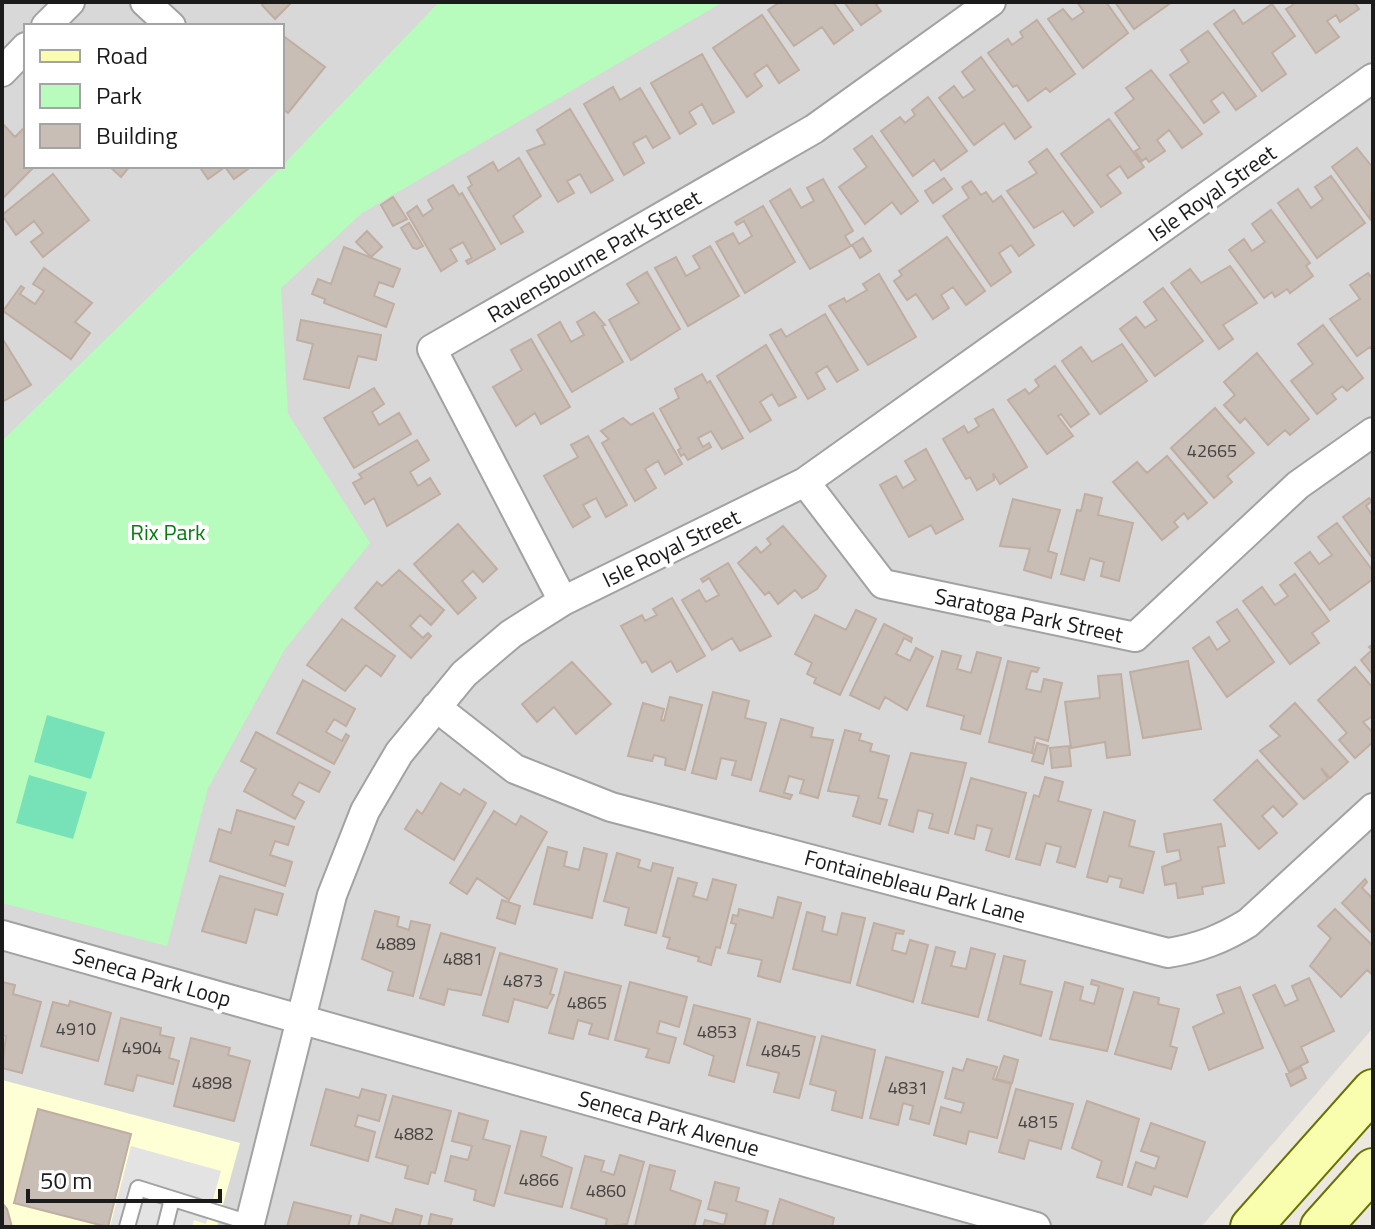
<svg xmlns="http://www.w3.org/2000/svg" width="1375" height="1229" viewBox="0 0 1375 1229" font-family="'Titillium Web',sans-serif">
<rect width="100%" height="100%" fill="#ede8df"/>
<!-- residential -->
<path fill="#d9d8d8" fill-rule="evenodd" d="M2 2H1373V1028L1201 1227H2ZM26 26H282V166H26Z"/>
<!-- education -->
<path fill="#ffffd6" d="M2 1080 240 1143 217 1227H2Z"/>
<!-- park -->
<path fill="#b7fcbc" d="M439 2H723L362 213 281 288 288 414 370 543 285 649 208 788 167 946 2 903V441L282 166Z"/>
<!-- pitch -->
<path fill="#77e2b8" d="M47 715 105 732 91 779 34 762Z
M29 775 87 792 73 839 16 823Z"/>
<!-- parking -->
<path fill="#e3e3e3" d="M131 1146 221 1171 206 1224 194 1220 192 1227H110Z"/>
<!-- building -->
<path fill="#c9beb5" stroke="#bfaea1" stroke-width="2" d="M265 2H292L275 19 262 5Z
M780 2H833L853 30 834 44 822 27 794 46 768 10Z
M844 2H880L876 5 881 11 861 25Z
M1077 2H1106L1128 33 1083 68 1048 19 1063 9 1072 20 1084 12Z
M1115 2H1172L1134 29Z
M1291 2H1354L1359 9 1340 22 1336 15 1327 21 1339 37 1316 53 1286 9 1293 5Z
M1272 4 1295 36 1272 53 1286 74 1262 91 1214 24 1234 10 1243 24Z
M762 15 799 70 779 83 767 65 754 74 762 86 747 97 713 48Z
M1037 20 1075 74 1050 92 1046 88 1028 101 1017 85 1013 87 988 53 1008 39 1012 45 1023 37 1020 32Z
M1208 31 1256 96 1236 110 1223 92 1211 101 1219 112 1204 123 1170 75 1189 62 1181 50Z
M282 35 325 67 288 113 282 108Z
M702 54 734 112 713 124 702 104 689 112 696 124 680 134 651 83Z
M981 57 1031 127 1015 139 1004 123 974 145 939 98 954 86 963 98 975 90 962 72Z
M1151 70 1202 134 1182 148 1169 130 1157 140 1165 151 1149 162 1146 158 1142 161 1135 151 1140 148 1115 113 1134 99 1126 88Z
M613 87 620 100 640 88 670 138 653 148 646 136 633 143 644 163 624 175 584 104Z
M928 97 967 151 941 170 934 160 913 176 881 131 900 117 905 123 915 115 912 110Z
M570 109 613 180 591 193 580 174 567 181 574 193 558 202 527 151 545 144 537 130Z
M1109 119 1144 167 1128 178 1120 166 1107 175 1121 193 1101 207 1061 154Z
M2 123 15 137 26 126V166H35L2 199Z
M872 136 918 201 901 214 892 202 865 224 839 187 867 167 854 149Z
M1357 148 1373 168 1370 219 1332 167Z
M1047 149 1093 212 1074 226 1063 211 1034 228 1007 191 1037 173 1029 162Z
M519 158 541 196 513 216 523 232 501 244 468 188 472 185 468 177 493 162 498 171Z
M109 166H130L121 177Z
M199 166H252L234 179 225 167 208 179Z
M53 174 89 220 43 257 31 242 43 233 34 221 16 235 2 215Z
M1331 176 1365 223 1317 258 1278 203 1298 189 1311 208 1323 199 1315 187Z
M944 178 952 189 933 203 925 191Z
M823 179 853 231 845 236 851 246 810 269 770 201 790 189 801 208 814 201 807 188Z
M971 181 981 195 986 192 993 202 1001 196 1034 245 1019 256 1011 245 999 253 1011 272 991 286 943 216 969 198 962 187Z
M453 185 459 195 462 193 495 249 468 264 466 261 472 258 463 242 450 249 457 261 441 271 407 213 417 206 423 216 433 209 428 200Z
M393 197 407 219 393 226 381 205Z
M763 206 795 262 745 293 716 242 733 233 739 244 752 236 744 221 737 225 735 222Z
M1271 210 1310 263 1306 266 1313 276 1290 293 1287 289 1275 297 1272 292 1264 298 1229 250 1244 239 1252 251 1265 242 1252 224Z
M409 223 423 246 417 249 413 248 401 228Z
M367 231 382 247 371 257 356 242Z
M947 237 985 291 966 305 953 287 941 295 949 308 933 319 916 294 907 300 894 281 902 275 899 271Z
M863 238 871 251 860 258 852 245Z
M710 246 739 296 688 326 655 268 676 257 686 276 700 268 693 256Z
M344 247 400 269 393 287 379 282 374 296 394 304 386 327 324 303 325 299 312 294 318 279 331 284Z
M1230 266 1257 303 1223 325 1233 339 1219 349 1171 283 1190 269 1201 283Z
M44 268 92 303 75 322 90 333 71 359 3 311 21 286 24 288 20 294 35 304 44 291 33 284Z
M647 272 680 329 631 360 609 320 639 303 627 284Z
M1368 273 1373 279V351L1370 347 1357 356 1330 319 1360 299 1350 285Z
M879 274 916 337 868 365 829 306 844 298 846 302 867 290 863 284Z
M1163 288 1203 341 1155 376 1120 329 1136 317 1145 328 1157 320 1144 302Z
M594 312 605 325 602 326 623 362 572 392 538 335 560 322 571 342 584 335 577 322Z
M825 314 858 370 837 382 827 366 816 373 825 389 808 399 770 335 781 329 786 337Z
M301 320 381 335 376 360 358 356 349 388 304 379 313 344 297 340Z
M1323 325 1363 378 1347 391 1342 386 1332 394 1336 399 1317 414 1291 381 1313 364 1298 344Z
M2 338 31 385 4 401 2 398Z
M531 339 570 407 541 424 535 413 516 426 493 387 522 370 511 350Z
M1122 344 1147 381 1100 414 1062 361 1081 347 1092 362Z
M766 345 796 397 779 406 772 394 760 402 771 420 750 432 717 376Z
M1257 353 1309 419 1290 435 1285 430 1268 445 1245 418 1240 423 1224 405 1235 395 1224 382Z
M1055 366 1089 414 1071 427 1061 414 1058 416 1073 436 1047 454 1008 400 1025 389 1029 394 1039 386 1035 380Z
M702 374 707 383 710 381 743 438 722 449 711 431 698 438 703 447 709 443 711 447 688 460 684 454 681 456 678 450 681 448 660 409 679 398 675 389Z
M374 388 384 404 372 412 379 425 399 413 411 434 354 468 324 418Z
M1215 408 1254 453 1227 476 1232 482 1214 498 1171 448Z
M993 409 1027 467 1000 484 993 473 994 480 977 490 970 477 966 479 943 439 964 426 968 433 979 426 975 419Z
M653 413 682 464 665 474 658 461 645 469 656 488 635 501 602 443 609 439 601 431 623 418 631 425Z
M588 436 627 505 606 517 596 498 583 505 590 517 573 527 544 476 578 457 571 445Z
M417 440 429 460 410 472 418 486 430 478 440 494 387 526 374 498 365 504 353 483 362 478 359 474Z
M926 449 963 519 936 534 931 525 909 537 880 485 896 476 903 488 916 480 905 461Z
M1167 456 1207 503 1188 519 1184 513 1174 522 1178 527 1162 540 1113 482 1137 462 1147 473Z
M1085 494 1102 498 1098 515 1133 523 1119 581 1101 576 1104 562 1090 558 1084 580 1061 574 1077 510 1081 511Z
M1369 498 1372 501 1366 506 1373 516V559L1343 517Z
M1013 499 1060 510 1048 551 1057 554 1051 578 1024 570 1030 549 1000 546Z
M1337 523 1373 571V579L1330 610 1295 563 1310 552 1319 564 1332 555 1318 537Z
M458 524 497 569 483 582 473 571 462 581 476 598 458 614 414 564Z
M783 526 826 576 817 589 802 598 795 590 778 604 769 592 765 595 738 563 756 547 761 553 771 544 767 539Z
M728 563 771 636 740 651 732 638 712 650 682 600 699 590 706 602 719 595 709 578 703 582 701 579Z
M399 570 444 610 431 625 420 615 410 626 423 638 428 633 431 636 411 658 355 608 377 582 382 586Z
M1295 574 1329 621 1312 633 1319 643 1290 664 1243 601 1262 587 1275 605 1288 596 1280 585Z
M672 598 705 656 677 672 671 661 652 672 646 661 642 663 621 626 642 615 645 621 657 615 653 609Z
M1237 609 1274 662 1227 697 1193 648 1209 637 1217 650 1230 641 1217 622Z
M856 610 876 619 840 695 814 683 816 678 807 674 812 663 795 654 815 615 846 630Z
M342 619 395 656 381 676 366 665 345 691 307 665Z
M884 624 912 638 911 642 904 638 896 654 910 661 916 648 933 657 907 710 885 697 879 709 850 695Z
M1373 644V675L1361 660 1372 650 1369 647Z
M942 651 961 656 957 669 971 673 977 652 1001 658 980 734 961 729 964 716 927 706Z
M1008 661 1039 668 1037 672 1031 671 1026 689 1041 692 1044 679 1062 683 1048 741 1035 737 1032 753 989 742Z
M1188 661 1201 729 1143 738 1130 672Z
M572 662 611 704 576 734 554 707 537 722 522 704Z
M1355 667 1373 688V716L1363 722 1373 733V742L1355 758 1339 740 1347 733 1318 700Z
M1121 674 1130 755 1107 758 1105 742 1071 748 1065 702 1100 698 1098 676Z
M303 680 355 709 346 726 334 719 326 732 342 741 346 734 349 736 334 764 277 733Z
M713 692 749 701 745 718 766 723 751 780 732 775 736 761 721 758 716 779 692 773Z
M670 697 702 705 685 770 665 765 666 758 654 755 652 761 628 756 643 703 664 709 661 720 664 721Z
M1295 703 1348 762 1330 778 1321 768 1328 779 1304 799 1260 751 1280 736 1270 726Z
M781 719 813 728 811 737 833 740 818 798 800 793 804 780 789 776 784 793 792 795 790 799 760 791Z
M845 730 861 734 859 740 872 744 870 751 889 756 878 798 887 800 880 824 853 816 859 796 828 791Z
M256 732 330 772 319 792 299 782 292 795 304 802 295 819 244 791 256 769 241 761Z
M1037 743 1048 746 1043 764 1032 761Z
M1069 746 1071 766 1052 768 1050 748Z
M911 753 966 763 948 833 929 828 933 814 918 810 913 832 889 825Z
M1257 760 1297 804 1283 817 1273 806 1262 816 1277 833 1259 849 1214 800Z
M1045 777 1063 782 1058 801 1091 810 1075 867 1057 862 1061 847 1046 843 1040 865 1016 859 1034 795 1039 797Z
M971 778 1026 793 1009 857 986 850 992 829 977 825 974 839 955 834Z
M441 783 460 795 464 789 486 803 454 860 405 829 417 810 422 814Z
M237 810 294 827 288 845 275 841 270 855 292 862 285 886 210 861 219 829 231 833Z
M494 811 516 825 521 816 547 832 509 900 477 878 467 894 450 883Z
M1104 812 1135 821 1129 846 1154 852 1143 893 1120 887 1122 879 1109 876 1107 882 1087 877Z
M1221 824 1225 846 1218 847 1224 883 1202 887 1203 894 1178 898 1176 883 1165 885 1162 867 1181 860 1179 850 1167 852 1164 834Z
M548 847 567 852 564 866 579 870 584 848 607 854 592 918 534 904Z
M617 853 640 860 638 867 651 871 653 863 673 868 656 933 625 925 629 908 604 901Z
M220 876 283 894 277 915 255 909 246 943 202 931Z
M678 878 697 883 693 896 707 900 713 879 736 885 720 948 716 947 711 965 698 961 699 957 667 948 670 938 663 936Z
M1365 879 1367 882 1362 888 1373 899V934L1342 903Z
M778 897 801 903 780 982 758 976 762 960 728 953 736 924 731 923 733 915 738 916 739 909 773 918Z
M502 900 520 906 515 924 497 918Z
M1335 909 1373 946V975L1367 970 1341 997 1310 966 1331 938 1318 926Z
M375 911 399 917 397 926 409 930 411 921 430 925 413 996 388 990 393 972 362 959Z
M807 912 825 917 822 931 837 935 842 913 865 918 850 983 793 969Z
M874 923 904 931 903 934 896 933 892 950 906 954 910 940 928 945 913 1002 857 985Z
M441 933 495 948 481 995 448 989 444 1005 420 998Z
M936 947 955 952 951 966 966 969 971 948 995 954 978 1017 922 1003Z
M500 953 557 969 550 994 554 995 547 1008 514 999 508 1022 483 1015Z
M1004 956 1025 961 1020 984 1052 992 1041 1036 988 1020Z
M565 972 621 986 608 1039 589 1034 592 1024 578 1020 573 1039 549 1033Z
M1309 978 1334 1031 1301 1047 1308 1062 1289 1072 1253 995 1275 985 1285 1006 1298 1000 1292 986Z
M1092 980 1123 989 1107 1051 1050 1039 1065 982 1083 987 1080 1000 1094 1004 1099 986 1091 984Z
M2 982 15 985 13 994 41 1002 22 1073 2 1068 6 1036 2 1035Z
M630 982 687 997 679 1027 660 1021 657 1033 676 1038 669 1063 646 1057 649 1049 615 1040Z
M1240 987 1263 1048 1209 1070 1193 1027 1224 1013 1217 995Z
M1134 992 1159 998 1158 1004 1179 1009 1170 1046 1177 1048 1171 1069 1115 1054Z
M70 1001 111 1013 98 1061 41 1046 53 1002 69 1006Z
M694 1005 750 1019 734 1082 709 1075 714 1056 684 1044Z
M121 1018 161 1028 160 1035 174 1038 169 1058 179 1061 173 1084 137 1075 133 1091 105 1084Z
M758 1022 815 1037 799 1098 774 1092 779 1073 747 1065Z
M822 1036 875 1050 862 1118 832 1110 836 1091 810 1084Z
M191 1038 230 1048 228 1055 250 1061 234 1121 174 1106Z
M1004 1056 1018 1060 1012 1083 996 1079Z
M886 1057 943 1072 929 1124 910 1119 913 1106 903 1103 898 1125 870 1118Z
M967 1059 997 1067 993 1079 1011 1084 997 1138 969 1131 966 1144 934 1135 941 1107 961 1113 964 1103 945 1098 953 1068 963 1071Z
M1301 1067 1306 1078 1291 1086 1286 1074Z
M326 1089 359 1098 362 1089 386 1095 379 1121 358 1115 355 1126 375 1132 368 1161 311 1145Z
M1016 1089 1073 1104 1061 1149 1029 1140 1024 1159 999 1152Z
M393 1096 451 1111 435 1173 431 1172 428 1184 405 1178 408 1166 376 1157Z
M1087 1101 1139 1119 1122 1185 1097 1177 1102 1161 1072 1148Z
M38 1109 131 1134 108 1227 14 1203Z
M459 1113 488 1121 483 1139 510 1146 494 1206 474 1200 476 1190 445 1181 451 1156 468 1160 472 1146 452 1141Z
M1151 1123 1205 1142 1187 1197 1154 1186 1151 1195 1128 1187 1136 1162 1155 1169 1159 1157 1141 1151Z
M521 1131 546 1137 541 1156 572 1168 562 1207 505 1193Z
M620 1155 644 1162 627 1224 605 1227 607 1219 571 1208 585 1156 604 1161 601 1171 614 1175Z
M650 1165 675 1171 670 1190 701 1201 694 1227 635 1226Z
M715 1182 739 1188 736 1201 768 1211 764 1227H703L705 1220 724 1225 727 1214 708 1209Z
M780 1199 834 1218 832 1227H772Z
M294 1202 351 1216 348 1227H287Z
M2 1203 7 1209 12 1227H2Z
M396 1209 422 1216 419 1227H358L361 1215 392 1224Z
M431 1214 452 1219 450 1227H428Z"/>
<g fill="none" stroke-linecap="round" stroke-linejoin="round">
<!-- service casing -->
<g stroke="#a2a2a2" stroke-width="18">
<path id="service" d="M127 1227 138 1188 250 1223
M165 1227 172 1199"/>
</g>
<!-- minor casing -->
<g stroke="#a2a2a2" stroke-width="32">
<path id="minor" d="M145 2 171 26
M46 26 70 2
M2 72 26 47
M805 482 883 584 1135 637 1298 485 1373 432
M563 601 432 349 814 129 991 2
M436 707 515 769 611 807 1168 953C1199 948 1222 939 1248 923L1373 808
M2 935 1036 1227
M249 1227 332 895 365 811 399 753 464 674 511 634 563 601 805 482 1373 78"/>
</g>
<!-- secondary casing -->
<g stroke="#687300" stroke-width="44">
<path id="secondary" d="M1251 1227 1373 1090
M1321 1227 1373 1169"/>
</g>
<!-- service -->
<use href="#service" stroke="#fff" stroke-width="14"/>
<!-- minor -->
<use href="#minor" stroke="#fff" stroke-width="28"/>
<!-- secondary -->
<use href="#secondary" stroke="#f9fdae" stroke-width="40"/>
</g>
<g text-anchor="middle" stroke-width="8" stroke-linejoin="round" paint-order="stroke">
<!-- number labels -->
<g font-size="18" fill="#464442">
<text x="1212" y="457">42665</text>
<text x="396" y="950">4889</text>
<text x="463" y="965">4881</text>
<text x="523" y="987">4873</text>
<text x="587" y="1009">4865</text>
<text x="76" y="1035">4910</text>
<text x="717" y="1038">4853</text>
<text x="142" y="1054">4904</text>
<text x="781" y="1057">4845</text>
<text x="212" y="1089">4898</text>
<text x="908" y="1094">4831</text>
<text x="1038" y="1128">4815</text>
<text x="414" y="1140">4882</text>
<text x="539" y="1186">4866</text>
<text x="606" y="1197">4860</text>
</g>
<!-- street labels -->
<g font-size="22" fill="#1b1b1b" stroke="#fff">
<text transform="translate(1212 193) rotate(-35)" y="8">Isle Royal Street</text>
<text transform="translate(594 256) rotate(-30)" y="8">Ravensbourne Park Street</text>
<text transform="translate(671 548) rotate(-26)" y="8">Isle Royal Street</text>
<text transform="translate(1029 615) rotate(12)" y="8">Saratoga Park Street</text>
<text transform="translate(915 886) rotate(15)" y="8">Fontainebleau Park Lane</text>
<text transform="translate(152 977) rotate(16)" y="8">Seneca Park Loop</text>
<text transform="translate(669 1123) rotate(16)" y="8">Seneca Park Avenue</text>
</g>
<!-- park labels -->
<g font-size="22" fill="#057d0e" stroke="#fff">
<text x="168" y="540">Rix Park</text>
</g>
</g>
<!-- border -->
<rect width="1375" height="1229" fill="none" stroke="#1b1b1b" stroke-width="8"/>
<!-- legend -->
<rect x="24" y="24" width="260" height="144" fill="#ffffff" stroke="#a4a4a4" stroke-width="2"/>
<rect x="40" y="50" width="40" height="12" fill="#f9fdae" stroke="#a4a4a4" stroke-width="2"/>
<text x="96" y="64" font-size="24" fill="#1b1b1b">Road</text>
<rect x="40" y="84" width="40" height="24" fill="#b7fcbc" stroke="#a4a4a4" stroke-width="2"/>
<text x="96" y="104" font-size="24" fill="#1b1b1b">Park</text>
<rect x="40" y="124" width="40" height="24" fill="#c9beb5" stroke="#a4a4a4" stroke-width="2"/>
<text x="96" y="144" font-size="24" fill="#1b1b1b">Building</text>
<!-- scale -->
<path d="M28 1189v12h192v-12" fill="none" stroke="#1b1b1b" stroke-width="4"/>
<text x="40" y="1189" font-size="24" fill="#1b1b1b" stroke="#ffffff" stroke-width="6" paint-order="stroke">50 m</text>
</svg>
